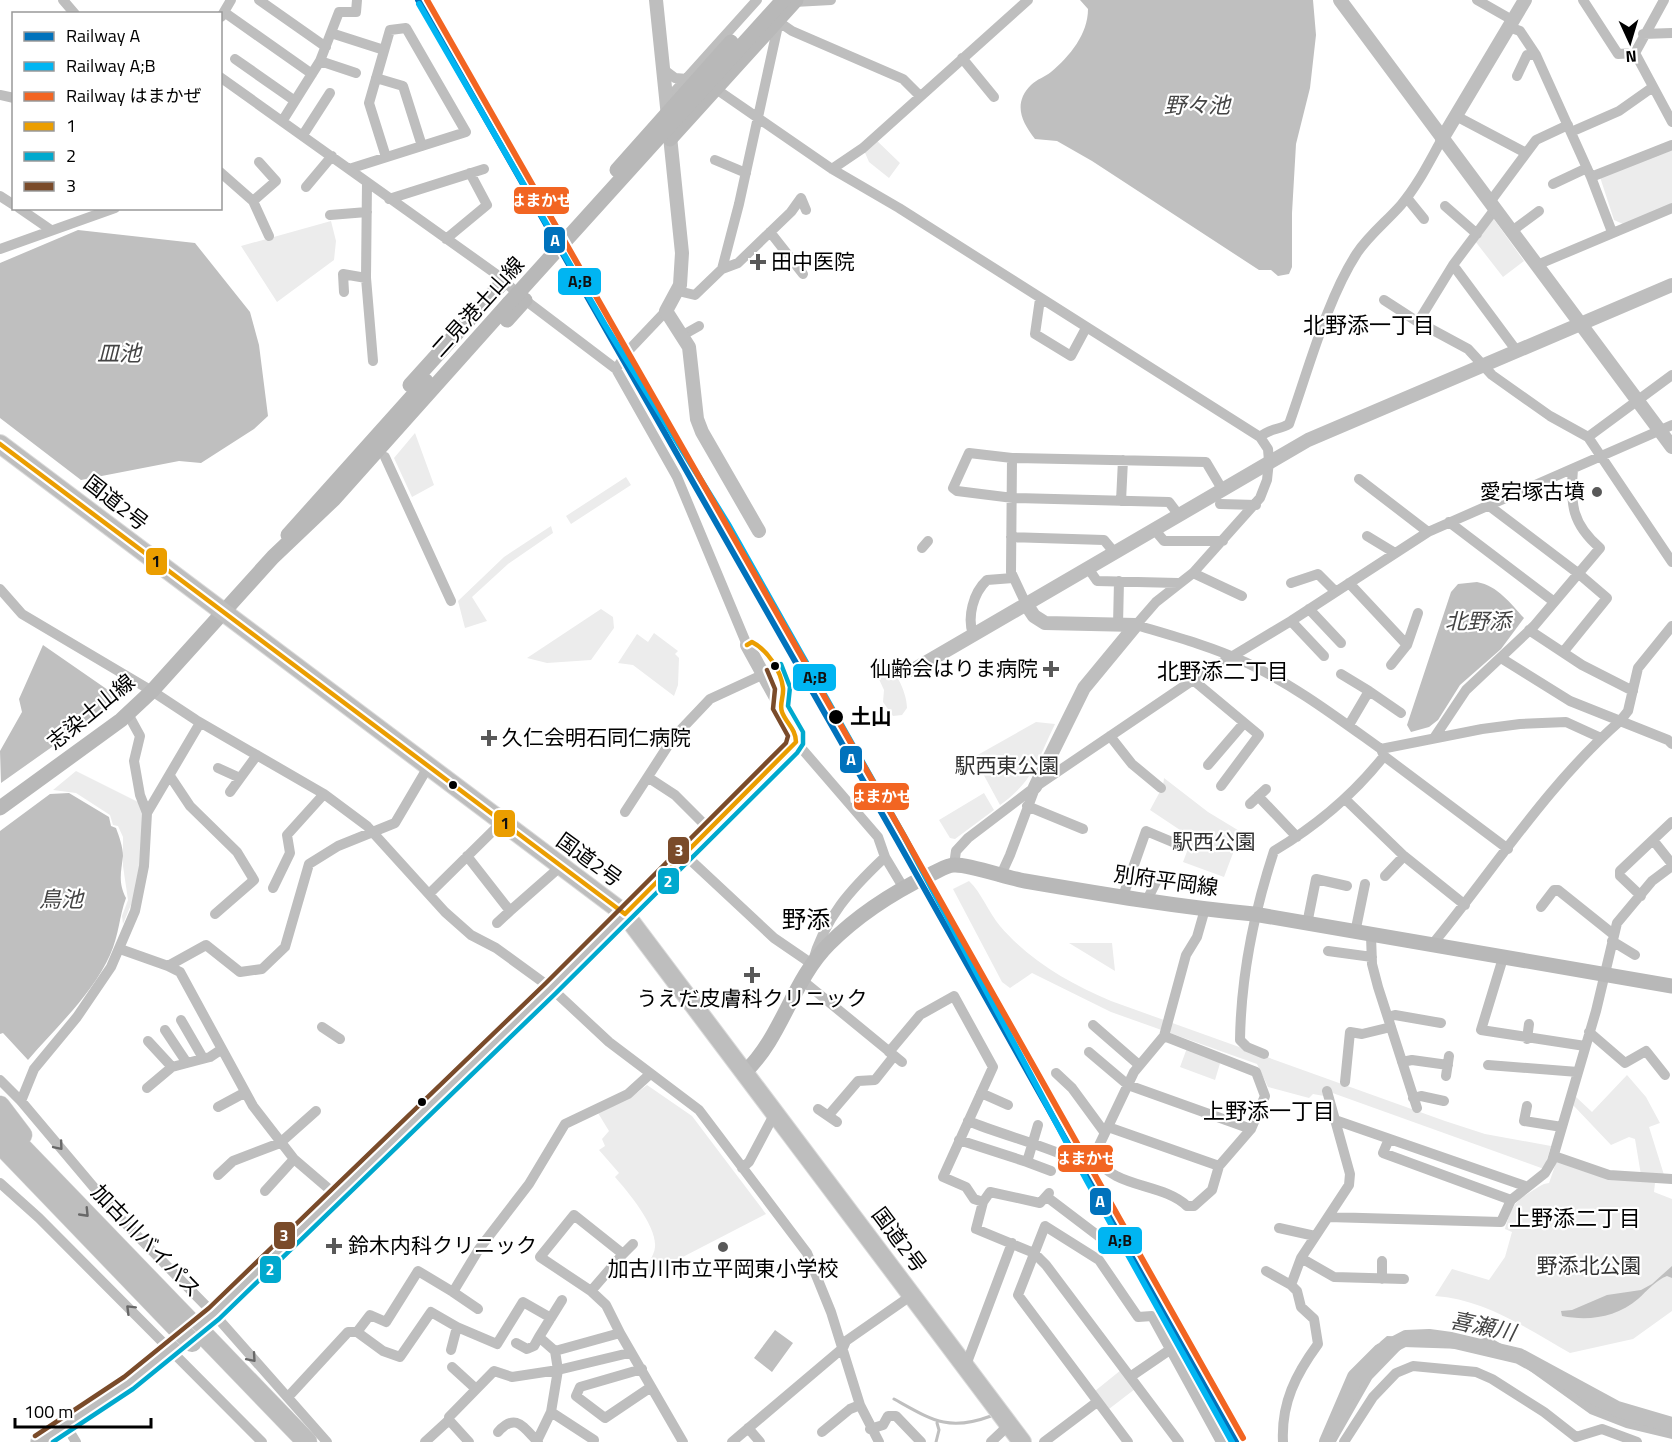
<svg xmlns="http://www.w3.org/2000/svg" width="1672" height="1442" viewBox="0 0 1672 1442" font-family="'Titillium Web','Noto Sans JP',sans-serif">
<rect width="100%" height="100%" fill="#fff"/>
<!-- green -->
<path fill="#ececec" d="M873 137 900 163 889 178 869 162 863 148Z
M1672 148V205L1623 224 1614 220 1600 177Z
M1493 218 1524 261 1503 277 1475 241Z
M331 221 336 241 334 260 277 302 241 246Z
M415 433 434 485 412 497 394 458Z
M626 477 631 485 571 524 566 516Z
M551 526 553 533 508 564 472 597 487 621 465 628 458 601 504 557Z
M601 609 613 617 614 628 591 660 547 663 527 658Z
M654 633 678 651 675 654 679 658 678 685 674 696 633 665 618 663 637 634 648 642Z
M879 658C894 665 907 692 907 708L902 715 893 716 883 702 884 690 872 664Z
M1036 722 1055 724C1038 759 1033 782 1000 805L974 757Z
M76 771 138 802 145 814 137 890 123 924 122 916 128 900 123 866V837L118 826 113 825 110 815 76 793 53 790Z
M1164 778 1208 812 1241 832 1224 877 1183 862 1191 841 1180 830 1150 810 1163 786Z
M984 793 994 810 955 839 950 838 939 820Z
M969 881C981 892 989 913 1000 926 1030 961 1069 983 1111 1001L1445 1121 1485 1134 1551 1146 1544 1169 1327 1091 1324 1096 1313 1094 1309 1098 1268 1087 1257 1064 1111 1012 1032 973 1010 988 1002 982 953 889Z
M1069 943H1112L1115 971Z
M1187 1048 1221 1060 1215 1080 1180 1067Z
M1627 1075 1646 1097 1660 1123 1649 1127 1665 1178 1641 1175 1635 1139 1629 1137 1611 1145 1573 1105 1575 1096 1592 1112Z
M647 1085 692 1116 766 1214 644 1277C644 1266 654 1258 655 1247 657 1226 628 1192 615 1177L619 1173 599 1150 605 1146 602 1139 609 1131 598 1113 630 1098Z
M1557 1160 1655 1183 1654 1192 1672 1199V1311L1633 1339 1570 1353C1528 1329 1484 1299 1435 1296L1452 1269 1489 1280 1505 1257 1512 1232 1505 1229C1511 1208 1514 1202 1532 1191 1539 1187 1541 1184 1549 1183Z
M1121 1370 1135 1389 1109 1409 1095 1391Z"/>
<!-- water -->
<path fill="#bfbfbf" d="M1080 0H1313L1316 35 1310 88 1296 144 1292 213V267L1289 274 1278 276 1271 270H1259L1092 161 1057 141 1035 139C1021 121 1013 103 1031 85 1037 79 1045 77 1051 72 1070 56 1088 34 1088 9Z
M78 230 195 243 250 312 259 345 268 416 254 429 201 463 179 461 81 480 0 418V263Z
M1477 582C1498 586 1510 603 1524 618L1501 649 1460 685 1438 720 1429 727 1411 732 1407 725 1451 592 1458 584Z
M43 645 108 690 114 703 1 783 0 751 22 712 19 699Z
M69 793 109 817 111 826 116 828C119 836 123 847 123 856 121 873 118 882 126 898 119 917 119 935 110 955 92 995 56 1027 28 1060L3 1033 0 1034V831L50 794Z
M1672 1266V1278L1667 1276C1656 1280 1647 1291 1638 1299 1616 1318 1588 1321 1562 1316L1561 1311 1572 1310 1607 1295 1641 1290 1652 1284Z
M775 1330 793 1343 772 1372 754 1358Z
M1387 1336 1433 1338 1463 1343 1489 1337 1617 1409 1672 1425V1439L1626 1428 1590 1414 1491 1343 1463 1349 1403 1347 1372 1379 1336 1442H1327L1355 1377 1370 1362 1380 1342Z"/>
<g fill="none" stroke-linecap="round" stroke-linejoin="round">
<!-- stream -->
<path stroke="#bfbfbf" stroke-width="3" d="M894 1399C932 1420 948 1432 991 1416
M936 1442 939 1430 937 1423"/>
<!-- river -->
<path stroke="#bfbfbf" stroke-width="16" d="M1327 1442 1355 1377 1381 1351 1406 1338 1429 1337 1451 1340 1519 1356 1617 1409 1672 1425"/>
<!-- primary casing -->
<g stroke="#dbdbdb" stroke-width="18">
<path id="primary" d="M39 1442 128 1383 214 1314 625 914"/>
</g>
<!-- trunk casing -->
<g stroke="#dbdbdb" stroke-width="20">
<path id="trunk" d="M0 444 625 914 1022 1442"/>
</g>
<!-- motorway casing -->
<g stroke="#dbdbdb" stroke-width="21">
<path id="motorway" d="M0 1106 22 1135
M0 1125 191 1323
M3 1147 180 1331
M201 1332 307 1442"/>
</g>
<!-- minor -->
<path stroke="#bebebe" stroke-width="10" d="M63 0 75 14
M259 0 326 47
M1477 0 1514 21
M1583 0 1618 54 1635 53
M1664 0 1635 53 1672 122
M794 2 831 0
M224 12 312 74
M221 17 231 0
M779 22 792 31 903 79 920 96
M1509 27 1520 31 1536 55 1591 177 1612 232
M331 33 384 50
M1643 34 1672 33
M962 58 994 97
M235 59 295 101
M320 61 356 73
M663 69 675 78 687 79 716 89 832 169 899 208 1260 437 1268 449 1269 461 1267 480 1260 498 1193 573 1156 602 1136 625C1173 636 1210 646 1245 662 1293 684 1339 719 1381 749L1384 756C1354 794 1316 826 1274 851 1254 912 1241 975 1240 1040L1247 1047 1264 1054
M1517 76 1527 55H1536
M220 77 496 274 525 300 616 369
M376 78 403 86 422 146
M0 95 14 98
M666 101 757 0
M1456 116 1526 153
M283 120 320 61 339 12H356L357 0
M1571 132 1619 111 1653 87
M303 135 330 93
M715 160 746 173
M349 169 466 132 406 28 390 30 369 103 386 157
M832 169 863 148 1028 0
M220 172 253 201 269 236
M1591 177 1672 145
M1553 184 1587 168
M306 187 332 156
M0 196 14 205
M801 198 806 210
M1407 198 1424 219
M389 199 484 169
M253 201 276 181 259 162
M1490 202 1536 140 1568 125
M1445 206 1477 234
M19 208 51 230
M330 215 367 212
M1512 231 1539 211
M770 232 803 274
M446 239 487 205 470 173
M0 249 115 208
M1453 265 1495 209
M1537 265 1672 208
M722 269 739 204 779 21
M366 278 373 361
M678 291 695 295 722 269 738 263 791 212 801 198
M344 292 343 274 366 278 367 182
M1040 299 1035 334 1071 356 1086 328
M1384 300 1418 322
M666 311 629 350 616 369 677 477 747 645
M683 335 699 326
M1516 350 1453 265 1418 322 1468 349 1492 375 1550 416 1588 437 1672 562
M1260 437C1270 428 1279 430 1289 424 1308 371 1327 299 1357 253 1370 234 1386 222 1401 205 1418 185 1429 162 1442 139
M1588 437 1672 375
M385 457 451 601
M1012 458 969 453 953 488 957 491 1013 498 1169 502 1178 514
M1359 479 1428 532
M1121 501 1123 460
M1220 504 1256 505
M1488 505 1579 574 1607 598 1564 651
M1449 522 1553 601
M1154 529 1164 541H1223
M1367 536 1395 553
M1011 537 1104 540 1114 552
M922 548 928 541
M1088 568 1097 581 1178 583
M1193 573 1242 596
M1291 583 1318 574 1336 592
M1349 583 1407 645
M0 589 22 614 152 691 196 720 324 794 367 826 445 912 471 935 496 948 551 988 609 1042 699 1110 807 1253 831 1312 860 1405 879 1442
M1026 604 1011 572 1012 458 1206 462 1222 489
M1309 609 1341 643
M1291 621 1324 656
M1118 625 1119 581
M1529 630 1582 665 1633 691
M973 635C967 617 973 593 987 580L1013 578
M1501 658 1570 701 1668 740 1672 744
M1391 665 1407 645 1418 613
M1341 674 1369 691
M1193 680 1259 735 1221 786
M1349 725 1369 691 1401 713
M1110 736 1132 764 1161 788
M1434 738 1466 690 1534 626 1600 548C1572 524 1570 504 1573 469
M796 742 878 837 885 857 903 887
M1381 749 1482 729 1520 724 1566 722 1601 738
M1384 756 1508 849
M1208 765 1244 723
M218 768 240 778
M170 776 190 806 237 852 254 880 215 914
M649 778 675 795 710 830
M230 792 257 755
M1258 796 1297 837
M1345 799 1404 856 1465 905
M1250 804 1266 789
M1027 806 1083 829
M625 812 673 738 710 699 762 675
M147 813 200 723
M1653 840 1672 864
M685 855 774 938 812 964C824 918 851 889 885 857
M467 856 510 911 560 867
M954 865 956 851 968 838 1035 787 1193 680 1291 621 1428 532 1672 425
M1385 876 1404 856
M1000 877 1010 855 1035 788
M273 888 290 853 287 835 324 794
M429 894 501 823
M1123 896 1146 831 1182 846
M1641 896 1620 876V871L1672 822
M1147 900 1156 882
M1541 907 1554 890H1558L1613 934
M497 923 510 911
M1307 924 1316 879 1347 886
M1355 933 1365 884
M1371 936 1372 964 1378 987 1417 1108
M1612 941 1635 955
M1431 946C1493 871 1546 786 1620 721L1628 711 1638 668 1672 626
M120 949 168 966 206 945 240 972 262 969 285 947 309 864 338 846 395 823 428 767
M1328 951 1372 957
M1503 958 1481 1030 1585 1046
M168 966 180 972 253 1106 294 1159 336 1195
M802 980 902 1062
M1388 1017 1395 1015 1441 1023
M181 1020 203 1058
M1093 1025 1139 1065
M322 1027 340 1039
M165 1030 187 1063 210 1057 222 1049
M1589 1032 1625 1063 1646 1051 1665 1075
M1164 1036 1256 1072 1265 1096 1251 1129 1219 1166 1212 1190 1194 1206H1187C1161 1182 1114 1189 1094 1156L1134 1072 1164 1036 1186 955 1197 937 1205 909
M1527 1039 1529 1024
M148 1041 172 1067 187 1063
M889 1052 920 1015 954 996 993 1067 943 1177 966 1187 974 1199 983 1202 976 1229 1034 1253 1046 1265 1179 1442
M1089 1052 1128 1085 1251 1129
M1402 1062 1412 1060 1448 1065
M1488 1065 1578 1072
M1056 1073 1072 1088 1105 1133
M1446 1076 1449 1056
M0 1080 21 1101 118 1216 214 1314 327 1442
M1345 1082 1350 1032 1362 1034 1391 1027
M147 1088 172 1067
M1327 1091 1350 1174 1349 1185 1328 1217 1501 1222 1511 1200 1545 1173 1552 1161 1596 1011 1617 923 1652 881 1672 866
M981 1093 1008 1105
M1413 1098 1421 1096 1444 1101
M21 1101 34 1069 77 1017 111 967 135 911 144 866 147 813 140 795 134 761 140 736 128 714
M1527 1106 1524 1121 1562 1127
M218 1107 244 1093
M818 1109 837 1122
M828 1116 858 1081 875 1080 894 1056
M1335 1120 1525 1186
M968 1121C1000 1134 1033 1142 1066 1156
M1108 1127 1219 1166
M1389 1139 1383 1153 1511 1200
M959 1140 1027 1162 1038 1125
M1554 1156 1609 1175 1672 1179
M1027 1162 1051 1171
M742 1168 749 1162 775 1113
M218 1175 233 1161 280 1143 316 1111
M0 1183 39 1218 262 1442
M265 1191 294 1159
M1047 1197 1101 1238 1111 1240
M983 1202 990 1192 1040 1203 1049 1193
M1279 1228 1315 1236
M623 1254 633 1244
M1301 1258 1334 1277 1404 1279
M1266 1271 1291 1285
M1382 1279V1261
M591 1291 540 1257 574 1215 623 1254 591 1291 606 1305 620 1333
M453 1292 478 1309
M357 1332 383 1351 400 1357 431 1312 457 1327 497 1344 523 1302 551 1318
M516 1343 527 1349 534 1346 539 1337
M451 1350 457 1327
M555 1351 620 1333 683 1442
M966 1365 1012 1243
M452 1367 475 1388
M642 1369 580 1387 576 1396 605 1418 651 1387
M1130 1377 1171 1349
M288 1397 348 1332H357L370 1315 386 1322 418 1271 453 1292 479 1249 529 1184 565 1124 628 1094 649 1075
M551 1412 594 1440
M449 1420 469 1442
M65 1424 76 1442
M748 1428 760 1442
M870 1429 883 1425 888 1416H896L921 1442
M498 1432C516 1412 523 1427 538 1442
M822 1432 850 1409 860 1405
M1576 1437 1602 1429 1637 1442
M537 1441 551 1412 558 1370 629 1353
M425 1442 449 1420V1417L494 1371 512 1377 558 1370 555 1351 539 1337 562 1300
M732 1442 843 1348 846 1341 912 1295
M991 1442 1009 1425
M1044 1442 1097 1402
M1128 1442 1018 1295 1045 1226 1099 1260 1138 1317 1152 1316 1221 1442
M1283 1442C1281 1403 1296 1374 1318 1344L1314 1319 1301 1307 1297 1291 1291 1285 1301 1258 1328 1217
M1344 1442 1373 1397 1396 1373 1413 1366 1476 1372 1492 1379 1544 1412 1576 1437"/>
<!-- tertiary -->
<path stroke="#bebebe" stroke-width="14" d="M656 0 682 253 680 285 666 311 689 347 697 419 702 432 759 531
M1340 0 1672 447
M1442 139 1525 0
M1026 604 1034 616 1045 623 1136 625
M913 670 1308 440 1672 285
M1035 787 1084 688 1136 625
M625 914 796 742V734L747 645"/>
<!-- secondary -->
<path stroke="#b8b8b8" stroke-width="15" d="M670 139 796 0
M507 320 525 300
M410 385 504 281
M288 535 426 381
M0 808 121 720 152 691 273 557 334 499 509 303
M745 1072C782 1037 792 981 829 944 858 915 892 893 929 875 937 872 946 865 954 865 969 864 1007 878 1025 881 1101 894 1178 907 1254 914L1672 986"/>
<!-- primary -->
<use href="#primary" stroke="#bebebe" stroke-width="16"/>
<!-- trunk -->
<use href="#trunk" stroke="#bebebe" stroke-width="18"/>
<!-- motorway -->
<use href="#motorway" stroke="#bebebe" stroke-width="20"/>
<!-- motorway-bridge casing -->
<g stroke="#dbdbdb" stroke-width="21" stroke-linecap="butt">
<path id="motorway-bridge" d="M180 1331 192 1342"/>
</g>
<!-- secondary-bridge -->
<path stroke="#b8b8b8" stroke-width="15" d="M617 170 731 42
M509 303 783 0"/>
<!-- motorway-bridge -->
<use href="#motorway-bridge" stroke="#bebebe" stroke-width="20"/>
<!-- bus-1 casing -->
<g stroke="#fff" stroke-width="9">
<path id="bus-1" d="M0 444 625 914
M625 914 796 742C796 729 786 723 782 712 779 704 784 697 783 688 781 671 768 650 752 642L747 645"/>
</g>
<!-- bus-2 casing -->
<g stroke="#fff" stroke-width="9">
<path id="bus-2" d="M53 1442 133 1389 219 1319 556 993 797 753 803 744V732L788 706 790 687 781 664"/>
</g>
<!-- bus-3 casing -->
<g stroke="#fff" stroke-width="9">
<path id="bus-3" d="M35 1436 124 1377 209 1308 546 983 786 743 788 736 773 709 775 689 767 670"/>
</g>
<!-- bus-1 -->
<use href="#bus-1" stroke="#eb9e00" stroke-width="4.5"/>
<!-- bus-2 -->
<use href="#bus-2" stroke="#00a9ce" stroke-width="4.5"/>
<!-- bus-3 -->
<use href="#bus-3" stroke="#7a4b2a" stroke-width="4.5"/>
<!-- rail-1 casing -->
<g stroke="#fff" stroke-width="10">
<path id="rail-1" d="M418 0 897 840 1236 1442"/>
</g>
<!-- rail-2 casing -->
<g stroke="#fff" stroke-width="10">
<path id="rail-2" d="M419 4 605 325 728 524 904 836 1086 1179 1232 1442"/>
</g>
<!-- rail-3 casing -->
<g stroke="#fff" stroke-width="10">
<path id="rail-3" d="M427 0 904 836 1243 1438"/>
</g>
<!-- rail-1 -->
<use href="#rail-1" stroke="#0072bc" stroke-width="6"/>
<!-- rail-2 -->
<use href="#rail-2" stroke="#00b5f2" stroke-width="6"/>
<!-- rail-3 -->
<use href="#rail-3" stroke="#f26522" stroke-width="6"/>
</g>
<!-- one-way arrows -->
<defs><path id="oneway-chevron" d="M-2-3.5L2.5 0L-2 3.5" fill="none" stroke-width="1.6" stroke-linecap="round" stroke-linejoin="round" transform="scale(1.5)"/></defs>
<g stroke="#686868">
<use href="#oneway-chevron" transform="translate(59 1146) rotate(50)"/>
<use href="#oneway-chevron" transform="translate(85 1213) rotate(46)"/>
<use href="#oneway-chevron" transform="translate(130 1309) rotate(-135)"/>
<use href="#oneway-chevron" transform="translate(252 1358) rotate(49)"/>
</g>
<!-- markers -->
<g fill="#595959" stroke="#fff" stroke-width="2">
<path d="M755 253h6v6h6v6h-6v6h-6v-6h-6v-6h6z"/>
<circle cx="1597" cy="492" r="6"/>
<path d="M1048 660h6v6h6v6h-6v6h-6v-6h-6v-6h6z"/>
<path d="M486 729h6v6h6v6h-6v6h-6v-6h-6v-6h6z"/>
<path d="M749 966h6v6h6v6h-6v6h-6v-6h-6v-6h6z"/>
<path d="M331 1237h6v6h6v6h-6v6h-6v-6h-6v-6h6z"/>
<circle cx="723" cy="1247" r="6"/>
</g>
<g fill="#000" stroke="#fff" stroke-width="2">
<circle cx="775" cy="666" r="5"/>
<circle cx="836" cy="717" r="8"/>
<circle cx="453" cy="785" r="5"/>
<circle cx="422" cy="1102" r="5"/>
</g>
<g text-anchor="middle" stroke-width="4.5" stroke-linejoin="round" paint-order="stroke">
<!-- poi labels -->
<g font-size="21" fill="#000" stroke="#fff" text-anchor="start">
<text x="771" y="269">田中医院</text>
<text x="1585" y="499" text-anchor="end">愛宕塚古墳</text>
<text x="1038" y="676" text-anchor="end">仙齢会はりま病院</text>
<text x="502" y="745">久仁会明石同仁病院</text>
<text x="752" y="1006" text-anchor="middle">うえだ皮膚科クリニック</text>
<text x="348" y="1253">鈴木内科クリニック</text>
<text x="723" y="1276" text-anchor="middle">加古川市立平岡東小学校</text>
</g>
<!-- street labels -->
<g font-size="21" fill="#000" stroke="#fff">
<text transform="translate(478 307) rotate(-48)" y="7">二見港土山線</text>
<text transform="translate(116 503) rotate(38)" y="7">国道2号</text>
<text transform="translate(91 712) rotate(-39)" y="7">志染土山線</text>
<text transform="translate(589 860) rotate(36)" y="7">国道2号</text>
<text transform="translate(1166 881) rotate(8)" y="7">別府平岡線</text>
<text transform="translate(899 1240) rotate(53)" y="7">国道2号</text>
<text transform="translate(146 1241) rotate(46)" y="7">加古川バイパス</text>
</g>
<!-- stop labels -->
<g font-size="21" font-weight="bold" fill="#000" stroke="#fff" text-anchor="start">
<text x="850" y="724">土山</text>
</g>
<!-- park labels -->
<g font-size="21" fill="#333" stroke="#fff">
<text x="1007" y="773">駅西東公園</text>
<text x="1214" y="849">駅西公園</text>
<text x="1589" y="1273">野添北公園</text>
</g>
<!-- water labels -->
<g font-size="22" font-style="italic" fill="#444" stroke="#fff">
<text x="1197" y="113">野々池</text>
<text x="119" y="361">皿池</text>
<text x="1478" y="629">北野添</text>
<text x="61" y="907">鳥池</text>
<text transform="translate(1483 1326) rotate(12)" y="8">喜瀬川</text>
</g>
<!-- neighbourhood labels -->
<g font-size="22" fill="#000" stroke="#fff">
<text x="1369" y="333">北野添一丁目</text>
<text x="1223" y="679">北野添二丁目</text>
<text x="1269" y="1119">上野添一丁目</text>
<text x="1575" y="1226">上野添二丁目</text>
</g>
<!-- quarter labels -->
<g font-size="24" fill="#000" stroke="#fff">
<text x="806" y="928">野添</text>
</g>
</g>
<g stroke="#fff" stroke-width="2">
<rect x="513" y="186" width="57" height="29" rx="6" fill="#f26522"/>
<rect x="543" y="226" width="23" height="28" rx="6" fill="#0072bc"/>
<rect x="557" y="267" width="45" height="29" rx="6" fill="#00b5f2"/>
<rect x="145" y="547" width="23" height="29" rx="6" fill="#eb9e00"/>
<rect x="792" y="663" width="45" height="29" rx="6" fill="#00b5f2"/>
<rect x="839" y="745" width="24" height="29" rx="6" fill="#0072bc"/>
<rect x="853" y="782" width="57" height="29" rx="6" fill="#f26522"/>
<rect x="493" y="809" width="23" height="29" rx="6" fill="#eb9e00"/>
<rect x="667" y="836" width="23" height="29" rx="6" fill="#7a4b2a"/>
<rect x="657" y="867" width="23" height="28" rx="6" fill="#00a9ce"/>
<rect x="1057" y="1144" width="57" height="29" rx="6" fill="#f26522"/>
<rect x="1089" y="1187" width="23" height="29" rx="6" fill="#0072bc"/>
<rect x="273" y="1221" width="23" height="29" rx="6" fill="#7a4b2a"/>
<rect x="1097" y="1226" width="46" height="29" rx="6" fill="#00b5f2"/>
<rect x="259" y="1255" width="23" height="29" rx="6" fill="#00a9ce"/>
</g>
<g font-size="16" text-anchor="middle" font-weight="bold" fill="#fff">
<text x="541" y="206">はまかぜ</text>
<text x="555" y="246">A</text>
<text x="851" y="765">A</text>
<text x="881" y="802">はまかぜ</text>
<text x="679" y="856">3</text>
<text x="668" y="887">2</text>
<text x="1086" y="1164">はまかぜ</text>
<text x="1100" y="1207">A</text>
<text x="284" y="1241">3</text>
<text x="270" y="1275">2</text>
</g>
<g font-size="16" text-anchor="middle" font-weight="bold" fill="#111">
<text x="580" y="287">A;B</text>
<text x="156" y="567">1</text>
<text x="815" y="683">A;B</text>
<text x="505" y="829">1</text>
<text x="1120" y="1246">A;B</text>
</g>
<!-- legend -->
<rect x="12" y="12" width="210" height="198" fill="#ffffff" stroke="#999999" stroke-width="1.5"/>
<rect x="24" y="32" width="30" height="9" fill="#0072bc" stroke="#999999" stroke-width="1.5"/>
<text x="66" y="42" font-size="18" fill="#000000">Railway A</text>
<rect x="24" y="62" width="30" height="9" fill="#00b5f2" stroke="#999999" stroke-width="1.5"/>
<text x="66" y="72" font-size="18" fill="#000000">Railway A;B</text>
<rect x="24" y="92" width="30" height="9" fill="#f26522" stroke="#999999" stroke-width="1.5"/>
<text x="66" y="102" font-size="18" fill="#000000">Railway はまかぜ</text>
<rect x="24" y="122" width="30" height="9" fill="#eb9e00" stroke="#999999" stroke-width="1.5"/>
<text x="66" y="132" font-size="18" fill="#000000">1</text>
<rect x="24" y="152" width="30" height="9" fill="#00a9ce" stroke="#999999" stroke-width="1.5"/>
<text x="66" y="162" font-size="18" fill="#000000">2</text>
<rect x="24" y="182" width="30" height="9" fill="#7a4b2a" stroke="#999999" stroke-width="1.5"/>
<text x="66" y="192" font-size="18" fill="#000000">3</text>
<!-- north arrow -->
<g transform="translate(1630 42) rotate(176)" stroke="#ffffff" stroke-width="4.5" paint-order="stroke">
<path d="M0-4.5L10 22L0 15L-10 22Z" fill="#000000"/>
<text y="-9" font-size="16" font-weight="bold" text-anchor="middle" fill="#000000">N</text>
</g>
<!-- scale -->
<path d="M15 1418v9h136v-9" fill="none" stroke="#000000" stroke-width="3"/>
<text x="24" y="1418" font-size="18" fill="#000000" stroke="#ffffff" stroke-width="4.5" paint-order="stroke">100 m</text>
</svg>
